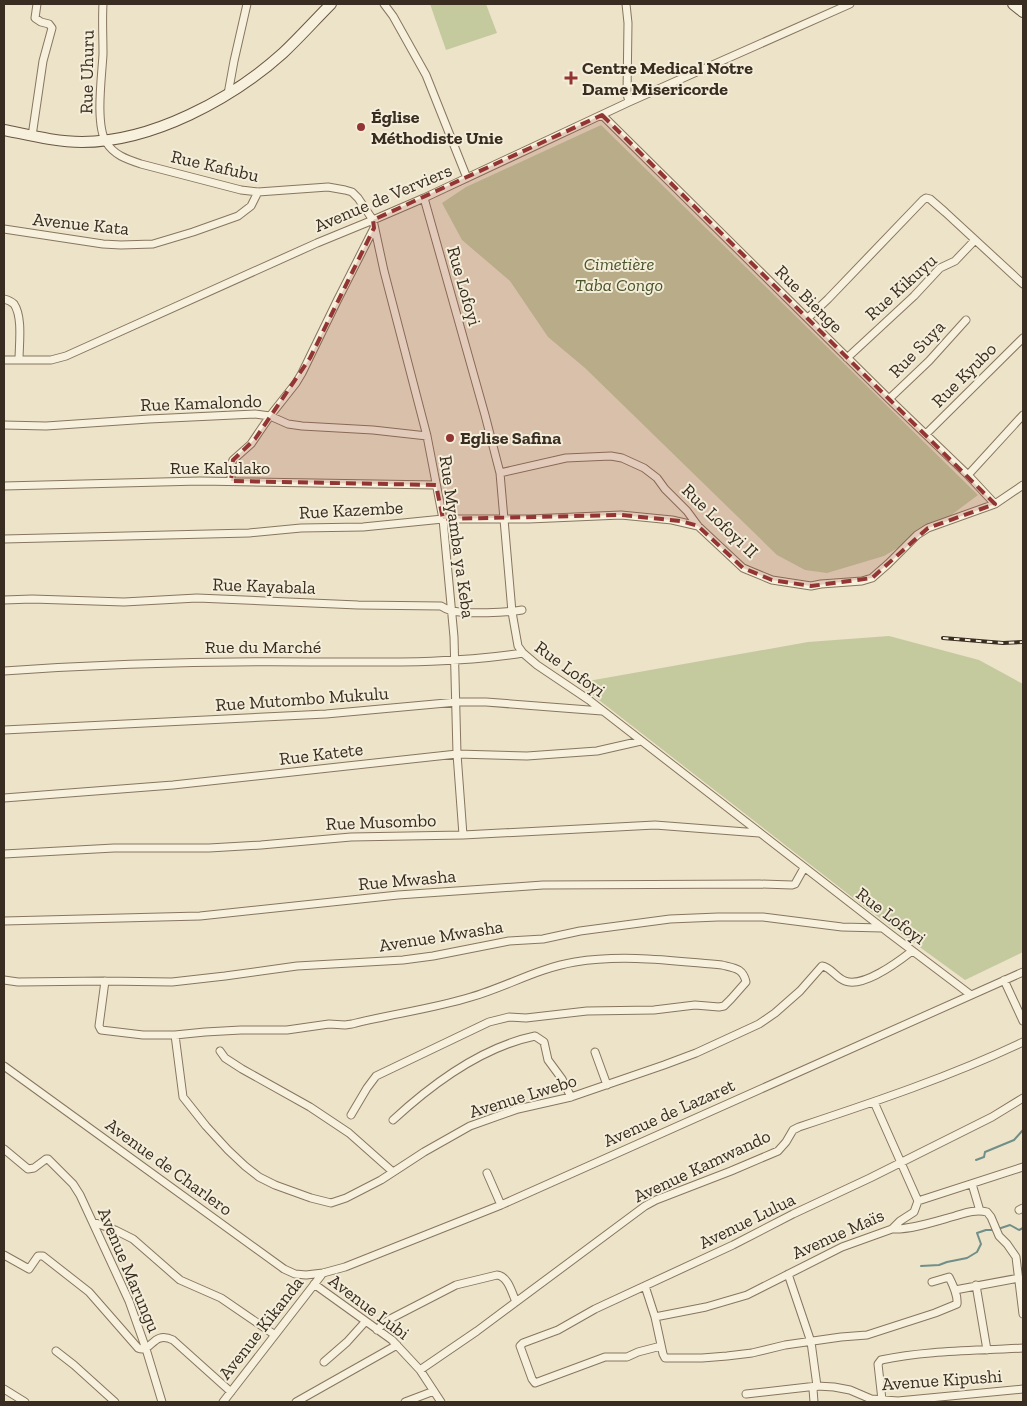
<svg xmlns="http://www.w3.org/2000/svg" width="1027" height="1406" viewBox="0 0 1027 1406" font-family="'Zilla Slab',serif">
<rect width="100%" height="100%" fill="#ece3c9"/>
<!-- green -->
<path fill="#c4ca9e" d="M430 4H486L497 33 446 50Z
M601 125 978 495 942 522 884 556 827 573 805 570 777 555 585 368 548 337 510 281 462 240 442 203 466 187Z
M889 636 979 660 1023 684V952L965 980 866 908 577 683 808 642Z"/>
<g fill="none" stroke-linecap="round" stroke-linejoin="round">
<!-- stream -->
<path stroke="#718f88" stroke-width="2" d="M976 1160 984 1157 985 1152 1014 1140 1023 1130
M998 1229 1010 1225 1019 1230 1023 1228
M921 1266 939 1265 947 1262 967 1258 977 1252 981 1244 977 1233 986 1230H993"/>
<!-- minor casing -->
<g stroke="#87765f" stroke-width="9">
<path id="minor" d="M103 4C102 20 103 37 103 54 102 75 95 124 106 142 114 155 126 159 141 164L241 190 258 192 328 187 345 190 352 192 358 198 373 220 384 271 427 436 443 519 454 637 457 754 463 835
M384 4 393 16 426 75 467 178
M626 4 628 23 627 94 629 102
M228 94 234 61 247 4
M602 115 889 399 968 475 995 504
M32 136 43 61 52 28 49 24 41 22 35 18 37 4
M424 198 485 415 500 473 512 612 518 646 523 653 537 665 589 700 889 933 971 995
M4 229 103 244 121 245 153 244 193 232 238 216 251 206 258 192
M4 299C8 300 11 301 14 304 23 317 19 345 19 360
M808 318 828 299 923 200 926 198 930 199 945 212 1023 284
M847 358 914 296 940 268 955 261 975 240
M4 360H51L66 356 317 243 373 220 424 198 629 102 850 4
M889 399 929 361 966 320
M4 425 46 426 149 419 255 414 270 416 288 424 302 426 373 430 427 436
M926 434 1023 338
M500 473 566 458 611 456 622 458 644 468 657 478 665 489 687 511 698 526 743 568 772 580 811 586 821 584 862 581 872 578 888 564 917 535 928 528 995 504 1023 485
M968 475 1023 415
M231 481V465L233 460 251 444 270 416 296 383 302 373 337 301 374 228
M4 486 200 481 436 485
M4 539 249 533 301 528 363 527 443 519H529L621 515 672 520 698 526
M4 600 32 599 124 602 197 598 358 605 441 606C444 608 448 610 452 611 469 614 505 613 522 610
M4 671C106 664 208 661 311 662 382 662 453 664 523 653
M4 730 326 714 457 702H486L602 711
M4 798 173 785 457 754 527 756 597 751 641 741
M4 854 114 848H209L261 845 351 837 463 835 655 825 759 833
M4 921 200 916 398 895 543 885 759 884 792 885 795 884 804 868
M4 980 18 982 105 981 172 982 225 976 297 966 403 960 433 956 509 941 543 939 580 931 670 919 718 917H763L842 927 882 928
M1004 980 1023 1021
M105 981 99 1026 101 1030 143 1035H175L205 1032 241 1030H287L329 1024 345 1025 352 1024C391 1014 432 1009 471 997 506 987 538 968 575 962 624 954 673 961 722 965 734 968 743 968 746 982L731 999 724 1006 719 1007 695 1005 654 1010 587 1011 526 1018 509 1017 489 1022 376 1076 367 1088 351 1115
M175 1035 183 1097 206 1126 228 1150 245 1166 259 1177 275 1185 311 1198 331 1203 346 1198 381 1180 424 1152 470 1126 518 1109 571 1097 664 1065 696 1053 759 1024 775 1013 800 991 822 966C831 967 836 978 845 981 863 988 898 962 912 951
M220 1051 225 1058 242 1069 310 1107 349 1133 393 1172
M595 1052 607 1085
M4 1066 284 1269 295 1274 306 1275 323 1273 345 1267 501 1205 1023 972
M874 1102 918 1201
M393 1120C432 1084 482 1047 535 1036L544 1042 548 1060 562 1079 571 1097
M4 1149 28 1169 34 1168 46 1159H48L73 1184 80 1195 129 1301 146 1349 162 1402
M487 1173 501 1205
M972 1184 980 1211
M918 1201 1023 1167
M1019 1210 1023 1208
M93 1222 115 1230 133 1239 180 1280 221 1298 275 1335
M892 1229C910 1230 937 1221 955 1216 965 1213 976 1209 987 1212L991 1217 999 1236 1007 1244 1016 1257 1023 1314
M4 1255 29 1269 38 1256H43L89 1292 138 1348C152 1354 152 1330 173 1340L231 1392
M788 1274 811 1342 817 1386 813 1389 814 1402
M314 1284 392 1340 420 1370 441 1402
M976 1285 987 1350
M645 1286 655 1317 663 1354 665 1358H702L727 1356 752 1353 785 1345 841 1337 867 1335 935 1313 957 1304C958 1295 953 1285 949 1277L932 1282
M955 1290 1019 1278
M655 1317 706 1307 747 1295 842 1247 892 1229 900 1221 914 1212 918 1201
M377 1330 383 1324 392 1318 456 1285 497 1275C508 1276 512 1293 516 1302
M661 1346 638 1352 627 1357H605L535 1383 532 1379 520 1346 523 1343 558 1330 595 1309 733 1245 793 1214 870 1178 992 1117 1023 1098
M56 1351 74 1365 115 1402
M324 1362 347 1342 365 1322
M420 1370 477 1331 645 1206 656 1200 731 1171 778 1151 786 1142 793 1130 799 1127C874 1102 952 1076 1023 1042
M4 1389 25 1402
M746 1394 817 1386 834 1387 850 1390 871 1399 898 1401 1023 1389
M882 1400 878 1364 881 1360C928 1350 976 1351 1023 1348
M223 1402 323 1273
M296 1402 397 1345
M405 1402 434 1391"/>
</g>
<!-- secondary casing -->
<g stroke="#695742" stroke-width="12">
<path id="secondary" d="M1013 4 1023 12
M4 130C29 135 56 142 82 142 152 142 232 99 283 53 300 37 315 20 331 4"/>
</g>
<!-- minor -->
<use href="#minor" stroke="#f7f0dc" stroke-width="7"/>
<!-- secondary -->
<use href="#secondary" stroke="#f7f0dc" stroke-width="10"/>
<!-- rail casing -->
<g stroke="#392d21" stroke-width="4">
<path id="rail" d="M943 638 1003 643 1023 642"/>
</g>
<!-- rail -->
<use href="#rail" stroke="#f4edd9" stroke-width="2" stroke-dasharray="5.5" stroke-linecap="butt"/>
</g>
<!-- marked area -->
<path fill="#933533" fill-opacity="0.2" stroke="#933533" stroke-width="4" stroke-dasharray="10 6" stroke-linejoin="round" d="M602 115 995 504 928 528 872 578 811 586 772 580 743 568 698 526 681 521 621 515 443 519 436 485 231 481 233 460 255 439 310 358 374 228 373 220Z"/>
<!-- markers -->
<g fill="#933533" stroke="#f4edd9" stroke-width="2">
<path d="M568.5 70.5h5v5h5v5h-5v5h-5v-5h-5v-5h5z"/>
<circle cx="361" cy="127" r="5"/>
<circle cx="450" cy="438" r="5"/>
</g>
<g text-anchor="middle" stroke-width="4" stroke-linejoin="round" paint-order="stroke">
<!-- poi labels -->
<g font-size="18" font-weight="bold" fill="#392d21" stroke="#f4edd9" text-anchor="start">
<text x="582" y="74">Centre Medical Notre<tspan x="582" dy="21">Dame Misericorde</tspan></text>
<text x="371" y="123">Église<tspan x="371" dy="21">Méthodiste Unie</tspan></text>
<text x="460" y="444">Eglise Safina</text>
</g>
<!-- street labels -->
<g font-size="18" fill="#392d21" stroke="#f4edd9">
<text transform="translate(87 72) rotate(-89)" y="6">Rue Uhuru</text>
<text transform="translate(215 166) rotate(13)" y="6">Rue Kafubu</text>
<text transform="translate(383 198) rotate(-23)" y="6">Avenue de Verviers</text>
<text transform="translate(81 224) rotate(6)" y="6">Avenue Kata</text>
<text transform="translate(464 286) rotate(74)" y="6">Rue Lofoyi</text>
<text transform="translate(901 287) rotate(-42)" y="6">Rue Kikuyu</text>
<text transform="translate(809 299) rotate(45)" y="6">Rue Bienge</text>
<text transform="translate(917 349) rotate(-46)" y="6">Rue Suya</text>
<text transform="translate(964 375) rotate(-45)" y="6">Rue Kyubo</text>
<text transform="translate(201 403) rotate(-2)" y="6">Rue Kamalondo</text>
<text x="220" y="474">Rue Kalulako</text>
<text transform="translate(351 510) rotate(-3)" y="6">Rue Kazembe</text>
<text transform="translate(720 521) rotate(44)" y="6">Rue Lofoyi II</text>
<text transform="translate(457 537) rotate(82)" y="6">Rue Myamba ya Keba</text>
<text transform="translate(264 586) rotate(2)" y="6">Rue Kayabala</text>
<text x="263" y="653">Rue du Marché</text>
<text transform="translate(570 669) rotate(36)" y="6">Rue Lofoyi</text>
<text transform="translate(302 699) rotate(-4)" y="6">Rue Mutombo Mukulu</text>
<text transform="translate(321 754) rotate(-7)" y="6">Rue Katete</text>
<text transform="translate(381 822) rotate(-2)" y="6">Rue Musombo</text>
<text transform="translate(407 880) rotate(-5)" y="6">Rue Mwasha</text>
<text transform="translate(891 916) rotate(37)" y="6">Rue Lofoyi</text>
<text transform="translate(441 936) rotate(-9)" y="6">Avenue Mwasha</text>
<text transform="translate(523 1096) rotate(-17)" y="6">Avenue Lwebo</text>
<text transform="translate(669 1113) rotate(-24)" y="6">Avenue de Lazaret</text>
<text transform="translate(702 1166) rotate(-25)" y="6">Avenue Kamwando</text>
<text transform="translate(169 1167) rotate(36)" y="6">Avenue de Charlero</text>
<text transform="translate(747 1221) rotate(-26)" y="6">Avenue Lulua</text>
<text transform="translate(838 1234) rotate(-24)" y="6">Avenue Maïs</text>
<text transform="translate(129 1270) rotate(67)" y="6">Avenue Marungu</text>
<text transform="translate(369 1307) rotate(37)" y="6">Avenue Lubi</text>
<text transform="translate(261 1328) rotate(-52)" y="6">Avenue Kikanda</text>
<text transform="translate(942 1380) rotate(-4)" y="6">Avenue Kipushi</text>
</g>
<!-- park labels -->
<g font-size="18" font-style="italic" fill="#485429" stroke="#f4edd9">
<text x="619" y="270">Cimetière<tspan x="619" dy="21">Taba Congo</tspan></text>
</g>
</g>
<!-- border -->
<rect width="1027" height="1406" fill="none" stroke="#392d21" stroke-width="10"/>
</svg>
